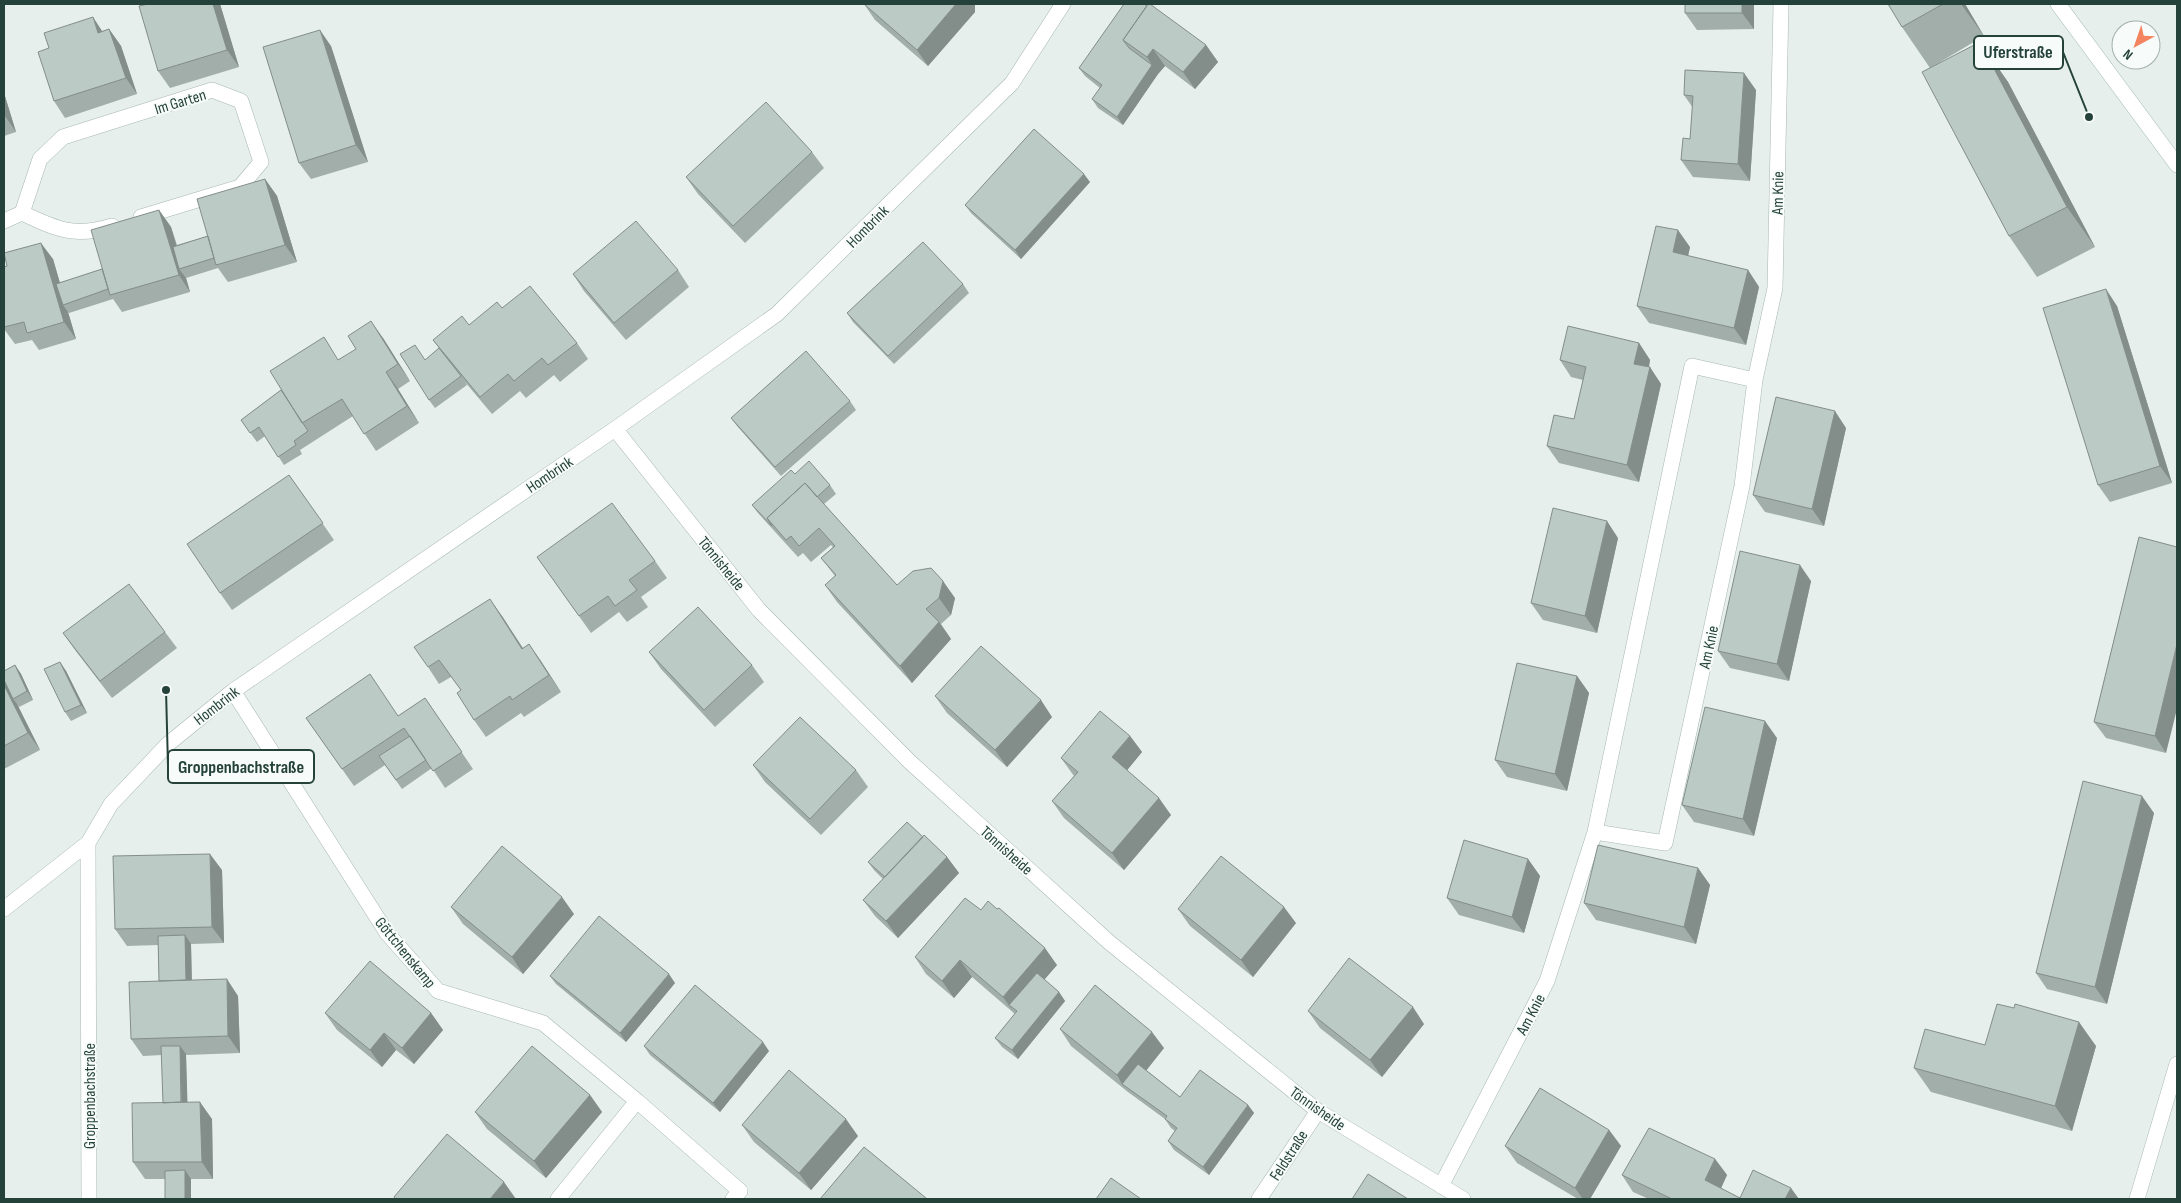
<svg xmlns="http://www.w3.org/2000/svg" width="2181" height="1203" viewBox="0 0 2181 1203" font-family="'Sofia Sans Condensed',sans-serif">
<rect width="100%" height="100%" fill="#e6efeb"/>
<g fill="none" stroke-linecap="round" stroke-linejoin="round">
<!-- minor casing -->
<g stroke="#a8b8b2" stroke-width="16">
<path id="minor" d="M22 213C56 229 74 238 112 226
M4 221 22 213 40 159 63 137 212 90 241 101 261 162 240 187 141 217
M615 429 759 610 910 762 1110 943 1318 1111 1463 1199
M233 691 387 933 438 991 543 1023 637 1101 740 1191 733 1199
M1595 832 1692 366 1755 380
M88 843 89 1199
M4 909 88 843 111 804 168 744 233 691 615 429 777 314 1012 83 1063 4
M1441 1186 1547 981 1595 832 1665 843 1742 486 1755 380 1775 288 1781 4
M558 1199 637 1101
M1259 1199 1318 1111
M2137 1199 2177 1064"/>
</g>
<!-- secondary casing -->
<g stroke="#a4bbb3" stroke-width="16">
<path id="secondary" d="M2058 4 2177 165"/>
</g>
<!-- minor -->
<use href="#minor" stroke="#fff" stroke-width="15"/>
<!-- secondary -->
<use href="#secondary" stroke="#fff" stroke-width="15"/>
</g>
<!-- wall -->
<path fill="#a1aea9" d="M148 4H220L239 67 170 88 158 71Z
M864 4H975V12L928 66 875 20Z
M1754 4V29L1697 30 1685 13Z
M1888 4H1965L1984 36 1930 68 1902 27Z
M1147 6 1206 45 1218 62 1195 89 1165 66 1158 74 1123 125 1098 108 1092 99 1100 88 1085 76 1079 68Z
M109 29 121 46 137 94 65 118 54 101 49 48Z
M1980 42 2008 82 2095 247 2037 277 2009 236Z
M331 46 368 162 311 179 299 163Z
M1756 90 1750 181 1693 177 1681 160 1690 139 1693 108 1684 95Z
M4 93 16 132 4 136Z
M812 152 824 168 745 243 698 194 686 177Z
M265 179 277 196 297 262 228 282 218 268 186 278 190 292 122 312 113 299 69 313 68 312 76 339 39 350 32 340 15 344 4 329V267L53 259 60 283 102 269 159 210 171 227 177 245 208 236Z
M1090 182 1021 259 971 213 965 205Z
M1690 247 1688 256 1748 270 1759 287 1746 345 1649 323 1637 306Z
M678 270 689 287 626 340 584 291 573 274Z
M963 284 969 293 894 364 853 322 847 313Z
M2117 306 2172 483 2110 502 2098 485Z
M502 308 577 343 588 359 560 382 554 375 526 398 520 391 492 414 465 382 467 385 435 408 429 400 425 360 439 348 433 340 469 325Z
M383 338 410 381 398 389 419 423 376 451 353 416 300 450 302 454 284 465 265 436 257 442 241 420 281 390 339 359Z
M1639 343 1650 360 1649 367 1661 384 1639 482 1559 463 1547 446 1574 419 1583 380 1571 377 1560 360Z
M850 401 856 410 781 476 737 426 731 418Z
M1846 428 1824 526 1765 512 1753 495Z
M795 474 830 485 836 494 824 504 897 585 955 598 951 615 941 624 951 639 912 683 837 602 825 585 835 576 821 558 833 547 831 545 811 562 803 553 798 557 758 513 752 505Z
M289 475 334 540 232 610 220 593Z
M2139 537 2166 753 2106 738 2094 722Z
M1618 538 1597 633 1543 620 1531 603Z
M537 557 655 561 667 578 641 597 648 607 627 622 619 612 591 633Z
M1811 581 1789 681 1730 668 1718 651Z
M502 616 523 648 529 644 561 692 524 717 521 713 486 737 474 720 461 690 451 677 439 684 428 667Z
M165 632 177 648 112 698 75 650 63 633Z
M649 652 752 665 764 682 715 727 661 669Z
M60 662 66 671 87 713 71 721 65 712Z
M15 665 21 674 33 700 19 707 17 704 40 750 4 769V671Z
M1577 676 1589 693 1567 791 1507 777 1495 760Z
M935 696 1052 717 1007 767 947 713Z
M425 698 473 769 445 788 432 768 402 789 385 765 354 786 306 718 398 716Z
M1130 736 1142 752 1127 770 1171 815 1124 870 1064 818 1052 801 1074 776 1061 758Z
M1777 738 1754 836 1694 822 1682 805Z
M753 765 856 770 868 787 821 835 765 782Z
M2154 813 2107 1004 2047 989 2036 973Z
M923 837 947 857 959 873 898 938 875 916 863 900 883 879 874 870 868 862Z
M1528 859 1540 876 1524 933 1459 915 1447 898Z
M1698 868 1710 885 1696 944 1596 920 1584 903Z
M222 870 224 943 191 944 192 980 238 996 240 1053 186 1055 187 1102 212 1119 213 1179H145L133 1162 163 1103 162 1055 143 1056 131 1039 159 981 158 945 127 946 115 929Z
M451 907 574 914 523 974 463 924Z
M1178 909 1296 923 1253 977 1190 926Z
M981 910 1057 965 1044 980 1059 992 1065 1001 1018 1059 1002 1047 995 1038 1015 1014 972 977 954 998 926 974 915 957Z
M550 976 675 983 626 1042 556 984Z
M2014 1008 2096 1046 2072 1131 1931 1092 1914 1068 1985 1045Z
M1308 1011 1424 1024 1382 1077 1320 1028Z
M325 1013H431L443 1030 414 1064 396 1050 382 1067 337 1030Z
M1060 1029 1164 1048 1146 1070 1180 1097 1248 1105 1254 1113 1209 1175 1174 1150 1168 1141 1175 1131 1171 1128 1165 1119 1128 1092 1071 1046Z
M644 1046 769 1051 720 1112 650 1055Z
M590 1095 602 1112 546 1178 487 1129 475 1112Z
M742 1125 858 1136 811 1190 754 1142Z
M1609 1130 1621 1146 1590 1199H1578L1517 1163 1505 1146Z
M1715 1159 1727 1175 1721 1188 1740 1198 1799 1199H1649L1633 1192 1622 1175Z"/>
<!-- shaded-wall -->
<path fill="#838d89" d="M213 4H220L239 67 227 50Z
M956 4H975V12L928 66 917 50Z
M1742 4H1754V29L1742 13Z
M1961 4H1965L1984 36Z
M93 17 104 34 98 33Z
M109 29 121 46 137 94 126 78Z
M320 30 331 46 368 162 356 145Z
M1980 42 2008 82 2095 247 2067 207Z
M1206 45 1218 62 1195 89 1183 72Z
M1153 49 1165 66 1158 74 1123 125 1117 117 1152 65 1147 57Z
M1744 73 1756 90 1750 181 1738 164Z
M4 93 16 132 5 116 4 113Z
M1084 174 1090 182 1021 259 1015 250Z
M265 179 277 196 297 262 285 245Z
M159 210 171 227 183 268 179 269 186 278 190 292 179 275Z
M1678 230 1690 247 1685 269 1673 252Z
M41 243 53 259 66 304 63 305 68 312 76 339 64 322Z
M1748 270 1759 287 1746 345 1734 328Z
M2106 289 2117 306 2172 483 2160 466Z
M371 321 383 338 410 381 398 364Z
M1639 343 1650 360 1646 381 1634 364Z
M1650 367 1661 384 1639 482 1627 465Z
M386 372 398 389 419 423 407 406Z
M1835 411 1846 428 1824 526 1812 509Z
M1607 521 1618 538 1597 633 1585 616Z
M1800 565 1811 581 1789 681 1777 664Z
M943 581 955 598 951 615 939 598Z
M490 599 502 616 534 666 522 649Z
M939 622 951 639 912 683 900 666Z
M529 644 541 661 561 692 549 675Z
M2177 644V709L2166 753 2155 736Z
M60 662 66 671 87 713 81 705Z
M15 665 21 674 33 700 27 691Z
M1577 676 1589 693 1567 791 1555 774Z
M4 679 13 699 17 704 40 750 28 733 4 685Z
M1041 700 1052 717 1007 767 995 750Z
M1765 721 1777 738 1754 836 1743 819Z
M1130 736 1142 752 1124 774 1112 757Z
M2142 796 2154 813 2107 1004 2095 987Z
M1159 798 1171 815 1124 870 1112 853Z
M210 854 222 870 224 943 212 927Z
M947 857 959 873 898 938 886 921Z
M1528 859 1540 876 1524 933 1512 917Z
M1698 868 1710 885 1696 944 1684 927Z
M562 897 574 914 523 974 512 957Z
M1284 907 1296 923 1253 977 1241 960Z
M185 935 191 944 192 997 186 989Z
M1045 948 1057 965 1017 1011 1009 1005 1015 1014 1003 997Z
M960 960 972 977 954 998 942 981Z
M669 974 675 983 626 1042 620 1033Z
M227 979 238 996 240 1053 228 1036Z
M1059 992 1065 1001 1018 1059 1012 1050Z
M1413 1007 1424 1024 1382 1077 1370 1060Z
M431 1013 443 1030 414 1064 402 1048Z
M2079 1022 2096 1046 2072 1131 2055 1106Z
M1152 1032 1164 1048 1131 1090 1122 1084 1117 1075Z
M384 1033 396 1050 382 1067 370 1050Z
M763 1042 769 1051 720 1112 713 1103Z
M180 1046 186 1054 188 1120 182 1111Z
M590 1095 602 1112 546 1178 534 1161Z
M200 1102 212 1119 213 1179 202 1162Z
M1248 1105 1254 1113 1209 1175 1203 1167Z
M846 1119 858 1136 811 1190 799 1173Z
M1609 1130 1621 1146 1590 1199H1583L1575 1188Z
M1715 1159 1727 1175 1717 1197 1705 1180Z
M185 1170 191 1179V1199H185Z
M504 1182 516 1199H490Z
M1791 1188 1799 1199H1785Z"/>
<!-- building -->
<path fill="#bbcac4" stroke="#838d89" d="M148 4H213L227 50 158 71 139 6Z
M864 4H956L917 50Z
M1124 4H1144L1147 6 1123 40 1129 48 1152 65 1117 117 1092 99 1102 85 1079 68Z
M1148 4H1150L1206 45 1183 72 1153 49 1147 57 1123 40Z
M1685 4H1742V13H1685Z
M1888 4H1943L1902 27Z
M93 17 98 33 109 29 126 78 54 101 38 52 49 48 44 33Z
M320 30 356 145 299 163 263 47Z
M1980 42 2067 207 2009 236 1922 72Z
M1685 70 1744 73 1738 164 1681 160 1683 138 1690 139 1693 96 1684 95Z
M766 102 812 152 733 226 686 177Z
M1034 129 1084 174 1015 250 965 205Z
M265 179 285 245 216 265 197 199Z
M159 210 179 275 110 295 91 230Z
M636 221 678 270 614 323 573 274Z
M1656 226 1678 230 1673 252 1748 270 1734 328 1637 306Z
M208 236 214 258 179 269 173 247Z
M923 242 963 284 888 356 847 313Z
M41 243 64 322 27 333 24 322 4 327V267L7 266 4 253Z
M102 269 108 289 63 305 56 284Z
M530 286 577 343 548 365 542 358 514 381 508 374 480 397 433 340 462 316 469 325 497 302 502 308Z
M2106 289 2160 466 2098 485 2043 308Z
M371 321 398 364 386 372 407 406 364 434 342 399 302 423 270 371 324 337 338 360 356 349 348 336Z
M1568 326 1639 343 1634 364 1650 367 1627 465 1547 446 1554 415 1574 419 1586 367 1560 360Z
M415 345 425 360 439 348 461 376 429 400 400 354Z
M806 351 850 401 775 467 731 418Z
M281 390 308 431 294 441 296 445 278 457 259 427 250 433 241 420Z
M1776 397 1835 411 1812 509 1753 495Z
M809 461 830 485 817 497 805 483 767 518 772 526 752 505 791 470 795 474Z
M289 475 323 523 220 593 187 544Z
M805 483 897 585 913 571 931 568 943 581 939 598 926 609 939 622 900 666 825 585 836 575 821 558 835 546 819 528 799 546 791 536 786 540 767 518Z
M612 503 655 561 629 580 637 590 615 606 608 596 579 616 537 557Z
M1553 508 1607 521 1585 616 1531 603Z
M2139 537 2177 547V644L2155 736 2094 722Z
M1740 551 1800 565 1777 664 1718 651Z
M129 584 165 632 100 681 63 633Z
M490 599 522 649 529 644 549 675 512 700 510 696 474 720 457 693 461 690 439 660 428 667 414 647Z
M698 607 752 665 704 710 649 652Z
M981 646 1041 700 995 750 935 696Z
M60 662 81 705 65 712 44 669Z
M1517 663 1577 676 1555 774 1495 760Z
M15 665 27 691 13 699 4 680V671Z
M370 674 398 716 425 698 462 752 433 771 404 728 342 769 306 718Z
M4 685 28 733 4 746Z
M1705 707 1765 721 1743 819 1682 805Z
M1100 711 1130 736 1112 757 1159 798 1112 853 1052 801 1078 772 1061 758Z
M800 717 856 770 810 819 753 765Z
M410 736 426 760 396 780 379 756Z
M2083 781 2142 796 2095 987 2036 973Z
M907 822 923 837 885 877 868 862Z
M924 835 947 857 886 921 863 900Z
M1464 840 1528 859 1512 917 1447 898Z
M1598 845 1698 868 1684 927 1584 903Z
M502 846 562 897 512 957 451 907Z
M210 854 212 927 115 929 113 856Z
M1221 856 1284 907 1241 960 1178 909Z
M965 898 981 910 988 901 997 909 999 908 1045 948 1003 997 960 960 942 981 915 957Z
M599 916 669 974 620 1033 550 976Z
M185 935 186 980 159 981 158 936Z
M1349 958 1413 1007 1370 1060 1308 1011Z
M370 961 431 1013 402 1048 384 1033 370 1050 325 1013Z
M1037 973 1059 992 1012 1050 995 1038 1017 1011 1009 1005Z
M227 979 228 1036 131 1039 129 982Z
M695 985 763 1042 713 1103 644 1046Z
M1095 985 1152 1032 1117 1075 1060 1029Z
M1997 1004 2014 1008 2015 1004 2079 1022 2055 1106 1914 1068 1925 1029 1985 1045Z
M161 1046H180L181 1102 163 1103Z
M532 1046 590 1095 534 1161 475 1112Z
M1138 1064 1180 1097 1200 1070 1248 1105 1203 1167 1168 1141 1177 1128 1165 1119 1167 1116 1122 1084Z
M789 1070 846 1119 799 1173 742 1125Z
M1540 1088 1609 1130 1575 1188 1505 1146Z
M200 1102 202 1162H133L132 1103Z
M1649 1128 1715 1159 1705 1180 1740 1198 1753 1170 1791 1188 1785 1199H1672L1622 1175Z
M447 1134 504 1182 490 1199H396L394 1197Z
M864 1147 926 1198 925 1199H820Z
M185 1170V1199H165V1171Z
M1368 1174 1408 1199H1352Z
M1111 1178 1141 1199H1096Z"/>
<g text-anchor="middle" stroke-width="4" stroke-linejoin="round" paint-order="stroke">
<!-- street labels -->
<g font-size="16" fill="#24423a" stroke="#f7fbf9">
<text transform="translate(180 101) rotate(-17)" y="6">Im Garten</text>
<text transform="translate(1777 193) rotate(-89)" y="6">Am Knie</text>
<text transform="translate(867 226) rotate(-45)" y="6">Hombrink</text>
<text transform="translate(549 474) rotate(-34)" y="6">Hombrink</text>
<text transform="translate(722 563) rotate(51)" y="6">Tönnisheide</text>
<text transform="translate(1708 647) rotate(-78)" y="6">Am Knie</text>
<text transform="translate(216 705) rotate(-38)" y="6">Hombrink</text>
<text transform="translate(1007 850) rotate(42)" y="6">Tönnisheide</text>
<text transform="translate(406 952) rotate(51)" y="6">Göttchenskamp</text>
<text transform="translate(1530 1014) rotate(-62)" y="6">Am Knie</text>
<text transform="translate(89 1096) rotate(-90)" y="6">Groppenbachstraße</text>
<text transform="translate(1318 1108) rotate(35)" y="6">Tönnisheide</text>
<text transform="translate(1288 1155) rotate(-57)" y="6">Feldstraße</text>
</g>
</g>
<!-- callouts -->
<path fill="none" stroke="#24423a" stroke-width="2" d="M2089 117L2063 52M166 690L168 766"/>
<g fill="#24423a" stroke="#f7fbf9" stroke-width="2">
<circle cx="2089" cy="117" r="5"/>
<circle cx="166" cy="690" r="5"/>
</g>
<g fill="#f7fbf9" stroke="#24423a" stroke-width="2">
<rect x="1974" y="36" width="89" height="33" rx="5"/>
<rect x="168" y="750" width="146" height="33" rx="5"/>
</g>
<g font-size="18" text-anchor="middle" font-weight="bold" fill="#24423a">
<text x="2018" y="58">Uferstraße</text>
<text x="241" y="773">Groppenbachstraße</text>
</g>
<!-- border -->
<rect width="2181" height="1203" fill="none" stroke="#24423a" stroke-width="10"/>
<!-- north arrow -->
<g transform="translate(2136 45) rotate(220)"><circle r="24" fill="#f7fbf9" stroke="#a3b1ad"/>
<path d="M0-4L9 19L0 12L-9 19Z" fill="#f4845f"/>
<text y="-8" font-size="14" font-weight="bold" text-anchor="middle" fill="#24423a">N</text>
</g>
</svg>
